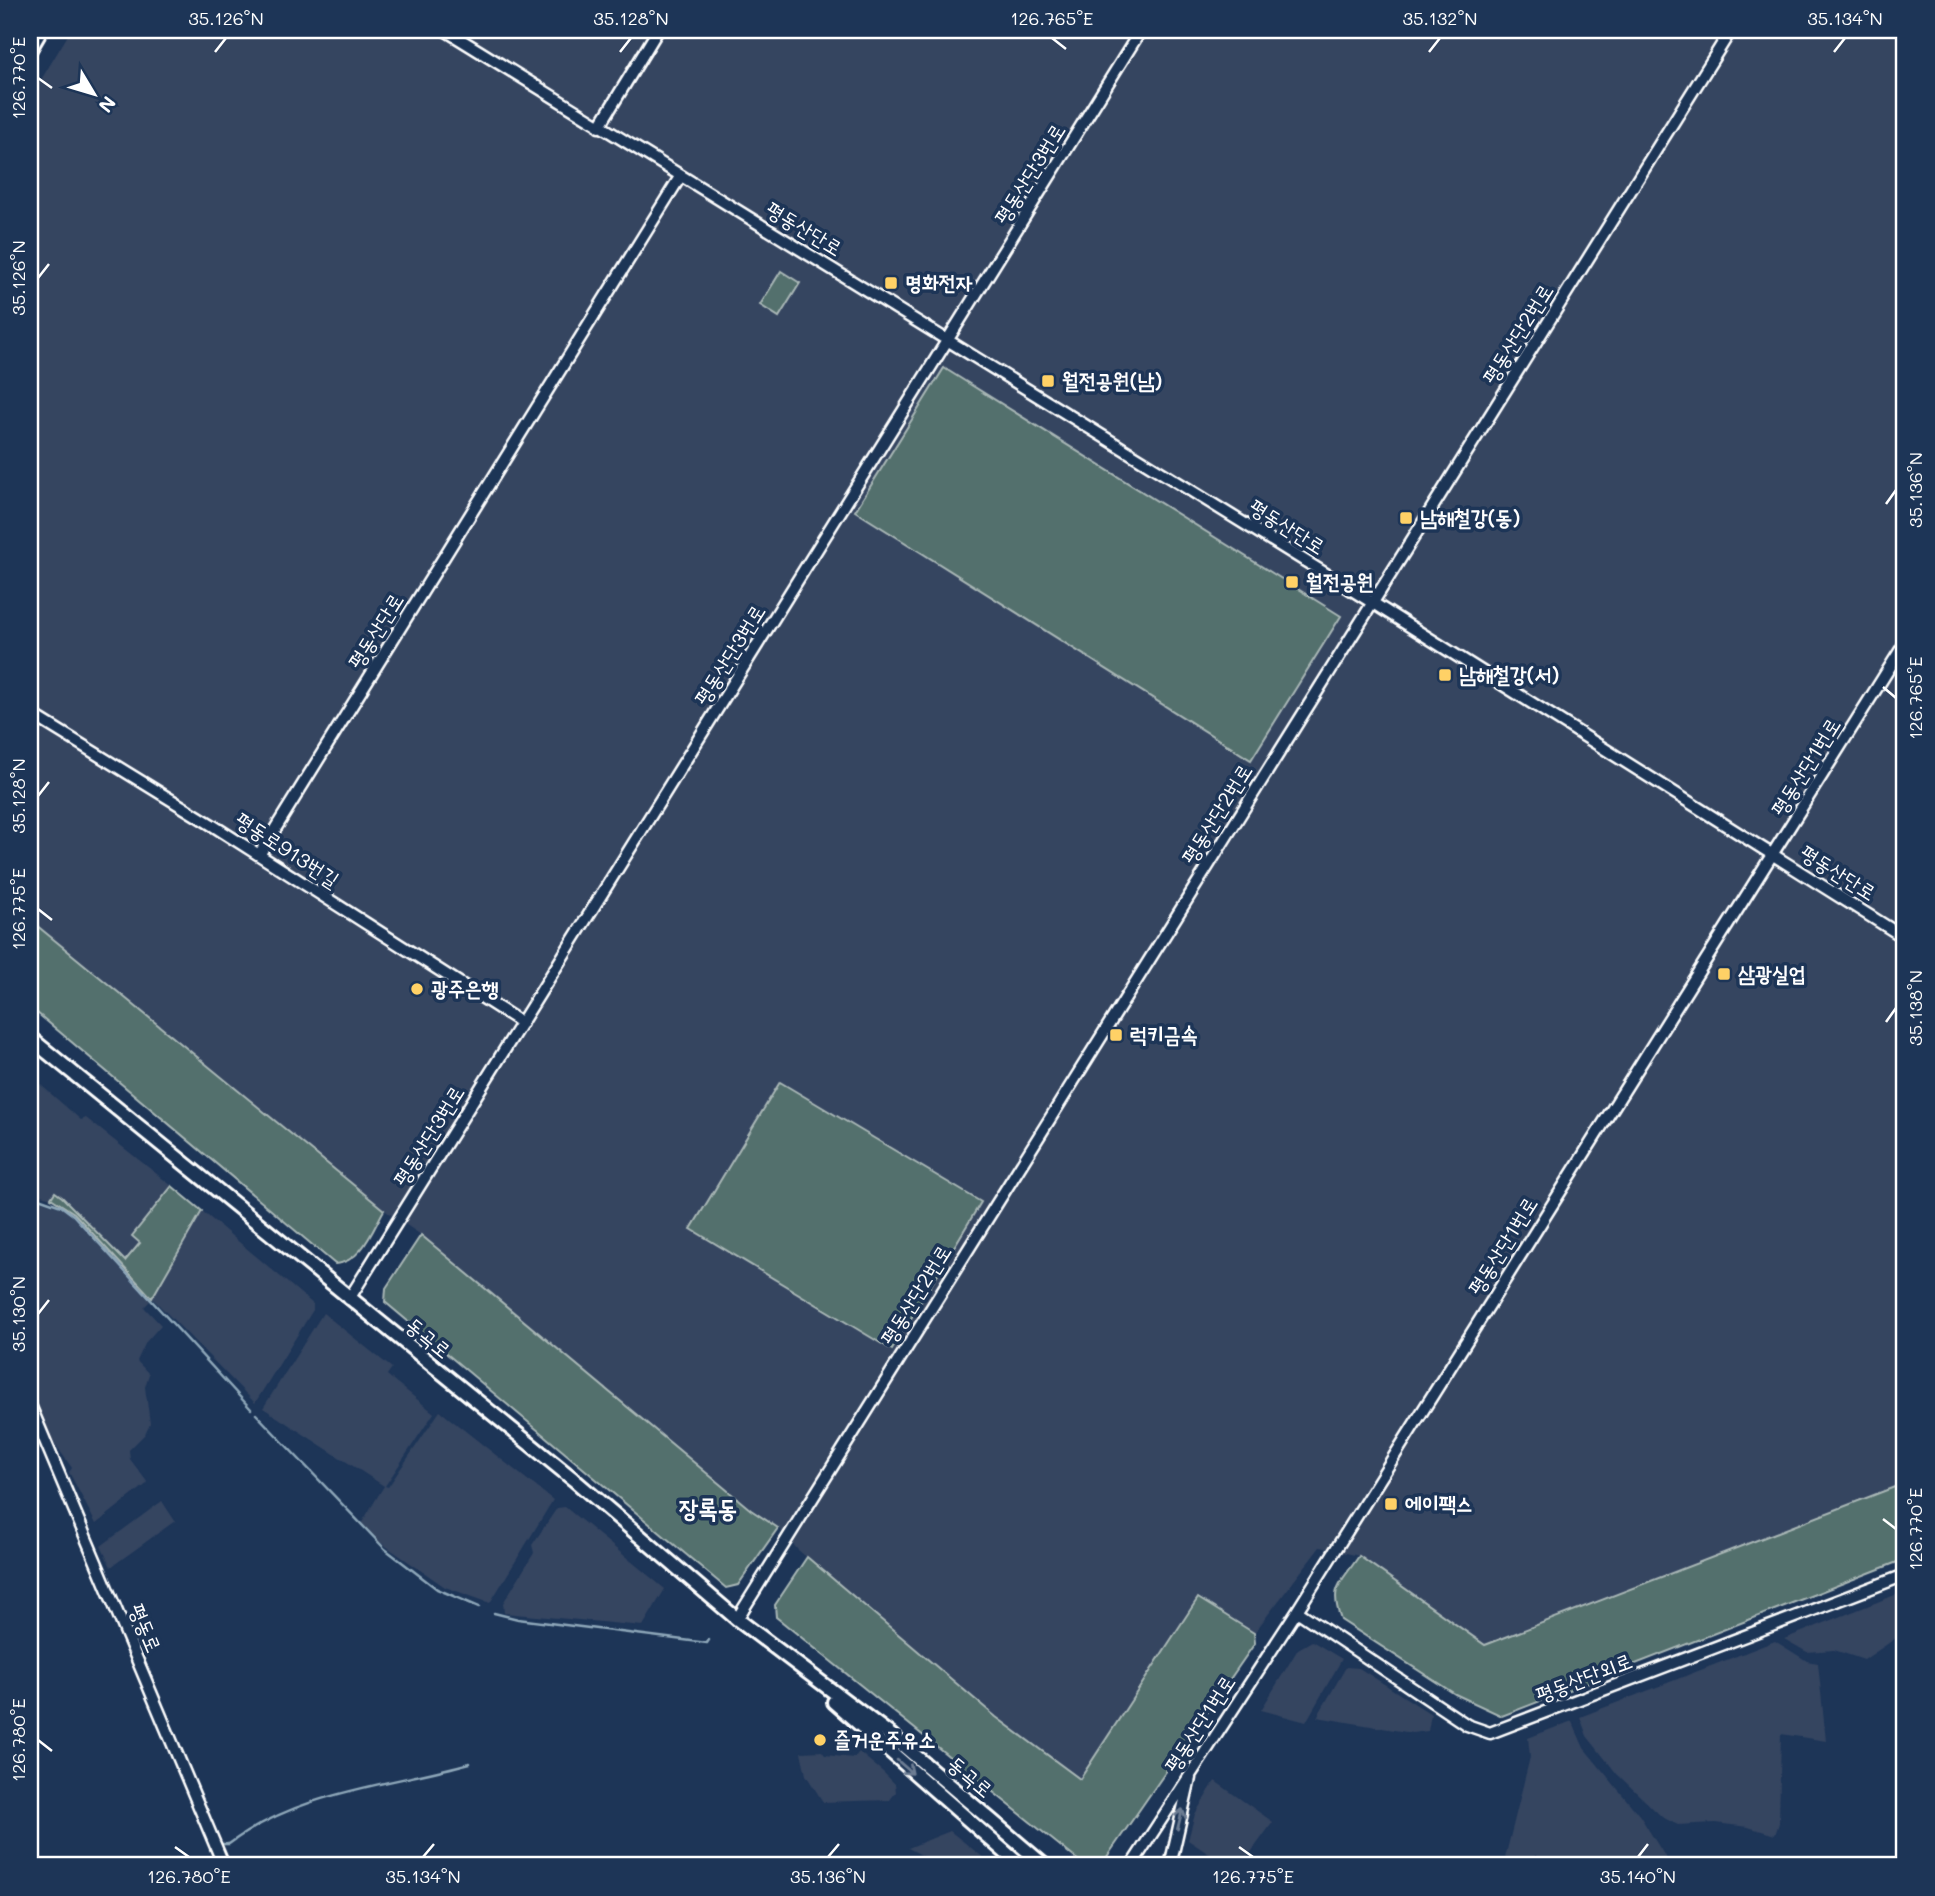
<svg xmlns="http://www.w3.org/2000/svg" width="1935" height="1896" viewBox="0 0 1935 1896" font-family="Mali,'Poor Story',sans-serif">
<rect width="100%" height="100%" fill="#1d3557"/>
<filter id="ink" filterUnits="userSpaceOnUse"><feTurbulence type="fractalNoise" baseFrequency=".0143" numOctaves="2"/><feDisplacementMap in="SourceGraphic" scale="14" xChannelSelector="R" yChannelSelector="G"/><feConvolveMatrix kernelMatrix="1 2 1 2 8 2 1 2 1" color-interpolation-filters="sRGB"/></filter>
<g filter="url(#ink)">
<!-- built -->
<path fill="#344460" d="M71 30H1905V1483L1485 1645 1359 1556 1320 1547 1254 1633 1197 1599 1080 1779 995 1717 798 1550 778 1528 751 1510 421 1235 384 1210 30 920V98Z
M30 1070 36 1074 34 1079 81 1120 86 1118 172 1186 132 1236 141 1242 125 1262 55 1192 51 1198 30 1192Z
M30 1197 62 1208 72 1216 150 1301 144 1307 161 1325 146 1342 137 1361 149 1374 145 1387 150 1423 145 1434 129 1450 130 1459 148 1483 96 1524 69 1472 72 1468 50 1437 30 1388Z
M202 1211 313 1304V1310L255 1403 152 1298Z
M323 1313 392 1368 387 1375 434 1413 385 1486 388 1487 440 1411 553 1500 490 1603 445 1587 374 1538 361 1524 384 1486 263 1408Z
M162 1501 175 1521 111 1567 101 1546Z
M565 1507 665 1589 643 1626 504 1613 503 1603 534 1553 532 1545 557 1508Z
M1905 1591V1632L1864 1660 1834 1650 1807 1652 1784 1639Z
M1312 1641 1342 1659 1306 1722 1261 1710 1298 1649Z
M1775 1641 1807 1661 1818 1663 1826 1741 1781 1734 1779 1823 1775 1835 1748 1827 1715 1823 1678 1825 1662 1817 1617 1774 1587 1736 1580 1717Z
M1346 1667 1359 1668 1431 1714 1428 1731 1412 1733 1317 1717Z
M1572 1721 1584 1748 1640 1816 1671 1866H1544L1537 1855 1527 1860 1505 1858 1530 1757 1528 1738Z
M822 1751 825 1755 854 1758 859 1752 883 1772 895 1784 896 1792 890 1800 823 1802 806 1775 801 1752Z
M1215 1781 1273 1822 1241 1866H1227L1188 1840 1195 1814Z
M950 1831 994 1866H942L908 1848Z"/>
<!-- green -->
<path fill="#536f6d" stroke="#a9b7b6" stroke-width="2" d="M781 271 800 283 779 317 760 305Z
M944 368 1341 616 1251 760 855 511Z
M30 920 384 1210C372 1231 362 1262 335 1264L30 1007Z
M780 1082 981 1202 892 1350 691 1229Z
M172 1186 202 1211 152 1298 74 1213 51 1198 55 1192 62 1197 125 1261 140 1243 132 1236Z
M421 1235 751 1510 778 1528 738 1585 726 1588 385 1302 386 1288Z
M1905 1483V1559L1502 1716 1455 1694 1341 1620C1329 1586 1340 1585 1359 1556L1485 1645Z
M807 1557 996 1717 1080 1779 1198 1598 1254 1633 1255 1643 1104 1861 1085 1866 776 1617 775 1605Z"/>
<g fill="none" stroke-linecap="round" stroke-linejoin="round">
<!-- stream -->
<path stroke="#8ea7b9" stroke-width="2.5" d="M30 1195 61 1206 73 1215 251 1409
M256 1414 385 1549 437 1589 479 1607
M494 1613 518 1619 707 1643 709 1640
M221 1844H229C300 1791 387 1786 470 1763"/>
<!-- minor casing -->
<g stroke="#fff" stroke-width="15">
<path id="minor" d="M445 30 1373 603 1905 938
M599 127 658 30
M30 713 212 825 522 1023
M259 855 680 177
M349 1299 1141 30
M30 1405 224 1866
M1297 1611 1467 1725 1490 1733 1905 1575
M737 1619 1731 30
M1131 1866 1297 1611 1905 643
M1170 1866 1190 1778"/>
</g>
<!-- major casing -->
<g stroke="#fff" stroke-width="18">
<path id="major" d="M30 49 41 30
M30 1038 573 1479 737 1619 892 1736 1045 1866
M834 1702 1021 1866"/>
</g>
<!-- minor -->
<use href="#minor" stroke="#1d3557" stroke-width="10"/>
<!-- major -->
<use href="#major" stroke="#1d3557" stroke-width="12"/>
</g>
<!-- one-way arrows -->
<defs><path id="oneway-shaft" d="M-6 0H5M1.5-3L5.5 0L1.5 3" fill="none" stroke-width="1.6" stroke-linecap="round" stroke-linejoin="round" transform="scale(1.75)"/></defs>
<g stroke="#6c7c92">
<use href="#oneway-shaft" transform="translate(905 1767) rotate(41)"/>
<use href="#oneway-shaft" transform="translate(1180 1819) rotate(-76)"/>
</g>
</g>
<!-- ticks -->
<path fill="none" stroke="#fff" stroke-width="2.5" d="M1052 38 1066 49M215 52 226 38M620 52 631 38M1429 52 1440 38M1834 52 1845 38M38 78 52 88M38 278 49 264M1886 504 1896 490M1883 687 1896 698M38 796 49 782M38 909 52 920M1886 1022 1896 1008M38 1314 49 1300M1883 1519 1896 1529M38 1740 52 1751M175 1847 189 1857M1239 1847 1253 1857M423 1857 434 1844M828 1857 839 1844M1638 1857 1648 1844"/>
<!-- markers -->
<g fill="#ffd166" stroke="#1d3557" stroke-width="2.5">
<rect x="884" y="276" width="14" height="14" rx="3.5"/>
<rect x="1041" y="374" width="14" height="14" rx="3.5"/>
<rect x="1399" y="511" width="14" height="14" rx="3.5"/>
<rect x="1285" y="575" width="14" height="14" rx="3.5"/>
<rect x="1438" y="668" width="14" height="14" rx="3.5"/>
<rect x="1717" y="967" width="14" height="14" rx="3.5"/>
<circle cx="417" cy="989" r="7"/>
<rect x="1109" y="1028" width="14" height="14" rx="3.5"/>
<rect x="1384" y="1497" width="14" height="14" rx="3.5"/>
<circle cx="820" cy="1740" r="7"/>
</g>
<g text-anchor="middle" stroke-width="7" stroke-linejoin="round" paint-order="stroke">
<!-- street labels -->
<g font-size="21" fill="#fff" stroke="#1d3557">
<text transform="translate(1030 174) rotate(-58)" y="7">평동산단3번로</text>
<text transform="translate(804 229) rotate(31)" y="7">평동산단로</text>
<text transform="translate(1518 334) rotate(-58)" y="7">평동산단2번로</text>
<text transform="translate(1287 527) rotate(32)" y="7">평동산단로</text>
<text transform="translate(376 631) rotate(-58)" y="7">평동산단로</text>
<text transform="translate(730 655) rotate(-58)" y="7">평동산단3번로</text>
<text transform="translate(1806 767) rotate(-58)" y="7">평동산단1번로</text>
<text transform="translate(1217 814) rotate(-58)" y="7">평동산단2번로</text>
<text transform="translate(287 850) rotate(33)" y="7">평동로913번길</text>
<text transform="translate(1838 873) rotate(32)" y="7">평동산단로</text>
<text transform="translate(429 1136) rotate(-58)" y="7">평동산단3번로</text>
<text transform="translate(1503 1246) rotate(-58)" y="7">평동산단1번로</text>
<text transform="translate(916 1295) rotate(-58)" y="7">평동산단2번로</text>
<text transform="translate(428 1338) rotate(39)" y="7">동곡로</text>
<text transform="translate(145 1628) rotate(67)" y="7">평동로</text>
<text transform="translate(1584 1678) rotate(-21)" y="7">평동산단외로</text>
<text transform="translate(1200 1724) rotate(-57)" y="7">평동산단1번로</text>
<text transform="translate(970 1777) rotate(40)" y="7">동곡로</text>
</g>
<!-- poi labels -->
<g font-size="21" font-weight="bold" fill="#fff" stroke="#1d3557" text-anchor="start">
<text x="905" y="290">명화전자</text>
<text x="1062" y="388">월전공원(남)</text>
<text x="1420" y="525">남해철강(동)</text>
<text x="1306" y="589">월전공원</text>
<text x="1459" y="682">남해철강(서)</text>
<text x="1738" y="981">삼광실업</text>
<text x="431" y="996">광주은행</text>
<text x="1130" y="1042">럭키금속</text>
<text x="1405" y="1511">에이팩스</text>
<text x="834" y="1747">즐거운주유소</text>
</g>
<!-- quarter labels -->
<g font-size="24" font-weight="bold" fill="#fff" stroke="#1d3557">
<text x="708" y="1517">장록동</text>
</g>
</g>
<!-- margin -->
<rect width="1935" height="1896" fill="none" stroke="#1d3557" stroke-width="77"/>
<!-- north arrow -->
<g transform="translate(94 94) rotate(128)" stroke="#1d3557" stroke-width="5" paint-order="stroke">
<path d="M0-5L12 26L0 18L-12 26Z" fill="#ffffff"/>
<text y="-10" font-size="19" font-weight="bold" text-anchor="middle" fill="#ffffff">N</text>
</g>
<rect x="38" y="38" width="1858" height="1819" fill="none" stroke="#fff" stroke-width="2.5"/>
<g font-size="18" text-anchor="middle" fill="#fff">
<text x="226" y="25">35.126°N</text>
<text x="631" y="25">35.128°N</text>
<text x="1052" y="25">126.765°E</text>
<text x="1440" y="25">35.132°N</text>
<text x="1845" y="25">35.134°N</text>
<text transform="translate(19 78) rotate(-90)" y="6">126.770°E</text>
<text transform="translate(19 278) rotate(-90)" y="6">35.126°N</text>
<text transform="translate(1916 490) rotate(-90)" y="6">35.136°N</text>
<text transform="translate(1916 698) rotate(-90)" y="6">126.765°E</text>
<text transform="translate(19 796) rotate(-90)" y="6">35.128°N</text>
<text transform="translate(19 909) rotate(-90)" y="6">126.775°E</text>
<text transform="translate(1916 1008) rotate(-90)" y="6">35.138°N</text>
<text transform="translate(19 1314) rotate(-90)" y="6">35.130°N</text>
<text transform="translate(1916 1529) rotate(-90)" y="6">126.770°E</text>
<text transform="translate(19 1740) rotate(-90)" y="6">126.780°E</text>
<text x="189" y="1883">126.780°E</text>
<text x="423" y="1883">35.134°N</text>
<text x="828" y="1883">35.136°N</text>
<text x="1253" y="1883">126.775°E</text>
<text x="1638" y="1883">35.140°N</text>
</g>
</svg>
